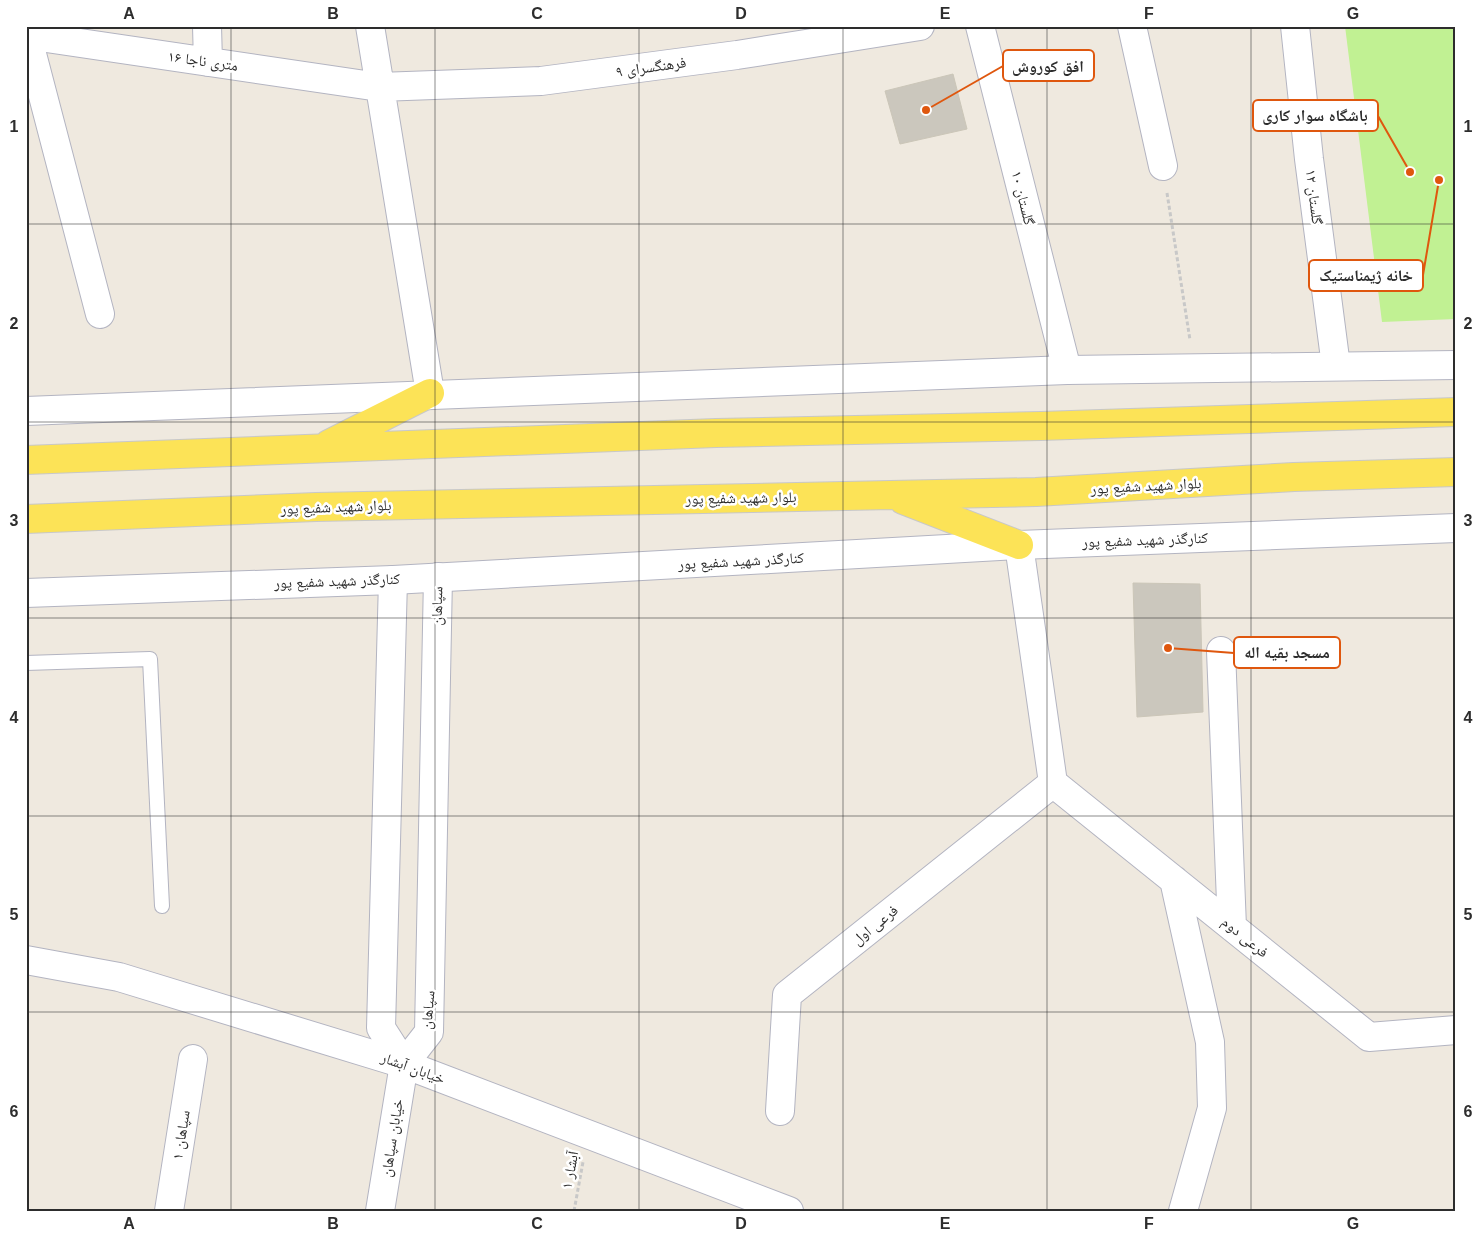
<svg xmlns="http://www.w3.org/2000/svg" width="1482" height="1237" viewBox="0 0 1482 1237" font-family="Helvetica,'Noto Naskh Arabic',sans-serif">
<rect width="100%" height="100%" fill="#efe9df"/>
<!-- pitch -->
<path fill="#c1f193" d="M1345 26H1456V319L1382 322Z"/>
<!-- building -->
<path fill="#cbc7bd" stroke="#cbc6b8" d="M953 74 967 129 900 144 885 91Z
M1133 583 1200 584 1203 712 1137 717Z"/>
<g fill="none" stroke-linecap="round" stroke-linejoin="round">
<!-- service casing -->
<g stroke="#b3b4c1" stroke-width="16">
<path id="service" d="M26 663 150 659 162 906"/>
</g>
<!-- minor casing -->
<g stroke="#b3b4c1" stroke-width="30">
<path id="minor" d="M207 26 208 62
M370 26 430 393
M1132 26 1163 166
M1295 26 1309 159 1336 366
M26 31 100 314
M26 35 379 87 541 81 737 55 920 26
M1019 545 1053 783
M1221 651 1232 927
M1053 783 1369 1037 1456 1030
M1174 880 1210 1042 1212 1108 1183 1211
M780 1111 787 995 1053 783
M169 1211 193 1059"/>
</g>
<!-- tertiary casing -->
<g stroke="#b3b4c1" stroke-width="30">
<path id="tertiary" d="M980 26 1067 370
M393 580 381 1028 404 1064
M26 960 119 977 404 1064 789 1211
M380 1211 404 1064 429 1032 438 577"/>
</g>
<!-- secondary casing -->
<g stroke="#b3b4c1" stroke-width="30">
<path id="secondary" d="M26 411 1067 370 1456 365
M26 593 393 580 1019 545 1456 528"/>
</g>
<!-- primary casing -->
<g stroke="#c8c8c8" stroke-width="30">
<path id="primary" d="M329 444 430 393
M26 460 716 433 1041 426 1456 412
M903 500 1019 545
M26 519 316 507 1036 492 1294 477 1456 472"/>
</g>
<!-- path -->
<path stroke="#c8c8c8" stroke-width="3" stroke-dasharray="4 2.5" stroke-linecap="butt" d="M1167 193 1190 340
M574 1211 583 1162"/>
<!-- service -->
<use href="#service" stroke="#fff" stroke-width="14"/>
<!-- minor -->
<use href="#minor" stroke="#fff" stroke-width="28"/>
<!-- tertiary -->
<use href="#tertiary" stroke="#fff" stroke-width="28"/>
<!-- secondary -->
<use href="#secondary" stroke="#fff" stroke-width="28"/>
<!-- primary -->
<use href="#primary" stroke="#fce357" stroke-width="28"/>
</g>
<!-- grid -->
<path fill="none" stroke="#2d2d2d" stroke-width="1" stroke-opacity="0.55" d="M231 26V1211M435 26V1211M639 26V1211M843 26V1211M1047 26V1211M1251 26V1211M26 224H1456M26 422H1456M26 618H1456M26 816H1456M26 1012H1456"/>
<g text-anchor="middle" stroke-width="5" stroke-linejoin="round" paint-order="stroke">
<!-- street labels -->
<g font-size="15" fill="#2d2d2d" stroke="#fff">
<text transform="translate(203 61) rotate(8)" y="5">۱۶ متری ناجا</text>
<text transform="translate(651 67) rotate(-8)" y="5">فرهنگسرای ۹</text>
<text transform="translate(1314 197) rotate(83)" y="5">گلستان ۱۲</text>
<text transform="translate(1023 198) rotate(76)" y="5">گلستان ۱۰</text>
<text transform="translate(1146 486) rotate(-3)" y="5">بلوار شهید شفیع پور</text>
<text transform="translate(741 498) rotate(-1)" y="5">بلوار شهید شفیع پور</text>
<text transform="translate(336 507) rotate(-2)" y="5">بلوار شهید شفیع پور</text>
<text transform="translate(1145 540) rotate(-2)" y="5">کنارگذر شهید شفیع پور</text>
<text transform="translate(741 561) rotate(-3)" y="5">کنارگذر شهید شفیع پور</text>
<text transform="translate(337 581) rotate(-2)" y="5">کنارگذر شهید شفیع پور</text>
<text transform="translate(437 606) rotate(-89)" y="5">سپاهان</text>
<text transform="translate(875 925) rotate(-39)" y="5">فرعی اول</text>
<text transform="translate(1245 937) rotate(39)" y="5">فرعی دوم</text>
<text transform="translate(428 1010) rotate(-85)" y="5">سپاهان</text>
<text transform="translate(413 1068) rotate(20)" y="5">خیابان آبشار</text>
<text transform="translate(181 1135) rotate(-81)" y="5">سپاهان ۱</text>
<text transform="translate(392 1138) rotate(-81)" y="5">خیابان سپاهان</text>
<text transform="translate(570 1170) rotate(-79)" y="5">آبشار ۱</text>
</g>
</g>
<!-- callouts -->
<path fill="none" stroke="#df570e" stroke-width="2" d="M926 110L1003 66M1410 172L1378 116M1439 180L1423 275M1168 648L1234 653"/>
<g fill="#df570e" stroke="#fff" stroke-width="2">
<circle cx="926" cy="110" r="5"/>
<circle cx="1410" cy="172" r="5"/>
<circle cx="1439" cy="180" r="5"/>
<circle cx="1168" cy="648" r="5"/>
</g>
<g fill="#fff" stroke="#df570e" stroke-width="2">
<rect x="1003" y="50" width="91" height="31" rx="5"/>
<rect x="1253" y="100" width="125" height="31" rx="5"/>
<rect x="1309" y="260" width="114" height="31" rx="5"/>
<rect x="1234" y="637" width="106" height="31" rx="5"/>
</g>
<g font-size="16" text-anchor="middle" font-weight="bold" fill="#2d2d2d">
<text x="1048" y="72">افق کوروش</text>
<text x="1315" y="121">باشگاه سوار کاری</text>
<text x="1366" y="281">خانه ژیمناستیک</text>
<text x="1287" y="658">مسجد بقیه اله</text>
</g>
<!-- border -->
<rect width="1482" height="1237" fill="none" stroke="#ffffff" stroke-width="55"/>
<rect x="28" y="28" width="1426" height="1182" fill="none" stroke="#2d2d2d" stroke-width="2"/>
<g font-size="16" text-anchor="middle" font-weight="bold" fill="#2d2d2d">
<text x="129" y="19">A</text>
<text x="333" y="19">B</text>
<text x="537" y="19">C</text>
<text x="741" y="19">D</text>
<text x="945" y="19">E</text>
<text x="1149" y="19">F</text>
<text x="1353" y="19">G</text>
<text x="14" y="132">1</text>
<text x="1468" y="132">1</text>
<text x="14" y="329">2</text>
<text x="1468" y="329">2</text>
<text x="14" y="526">3</text>
<text x="1468" y="526">3</text>
<text x="14" y="723">4</text>
<text x="1468" y="723">4</text>
<text x="14" y="920">5</text>
<text x="1468" y="920">5</text>
<text x="14" y="1117">6</text>
<text x="1468" y="1117">6</text>
<text x="129" y="1229">A</text>
<text x="333" y="1229">B</text>
<text x="537" y="1229">C</text>
<text x="741" y="1229">D</text>
<text x="945" y="1229">E</text>
<text x="1149" y="1229">F</text>
<text x="1353" y="1229">G</text>
</g>
</svg>
